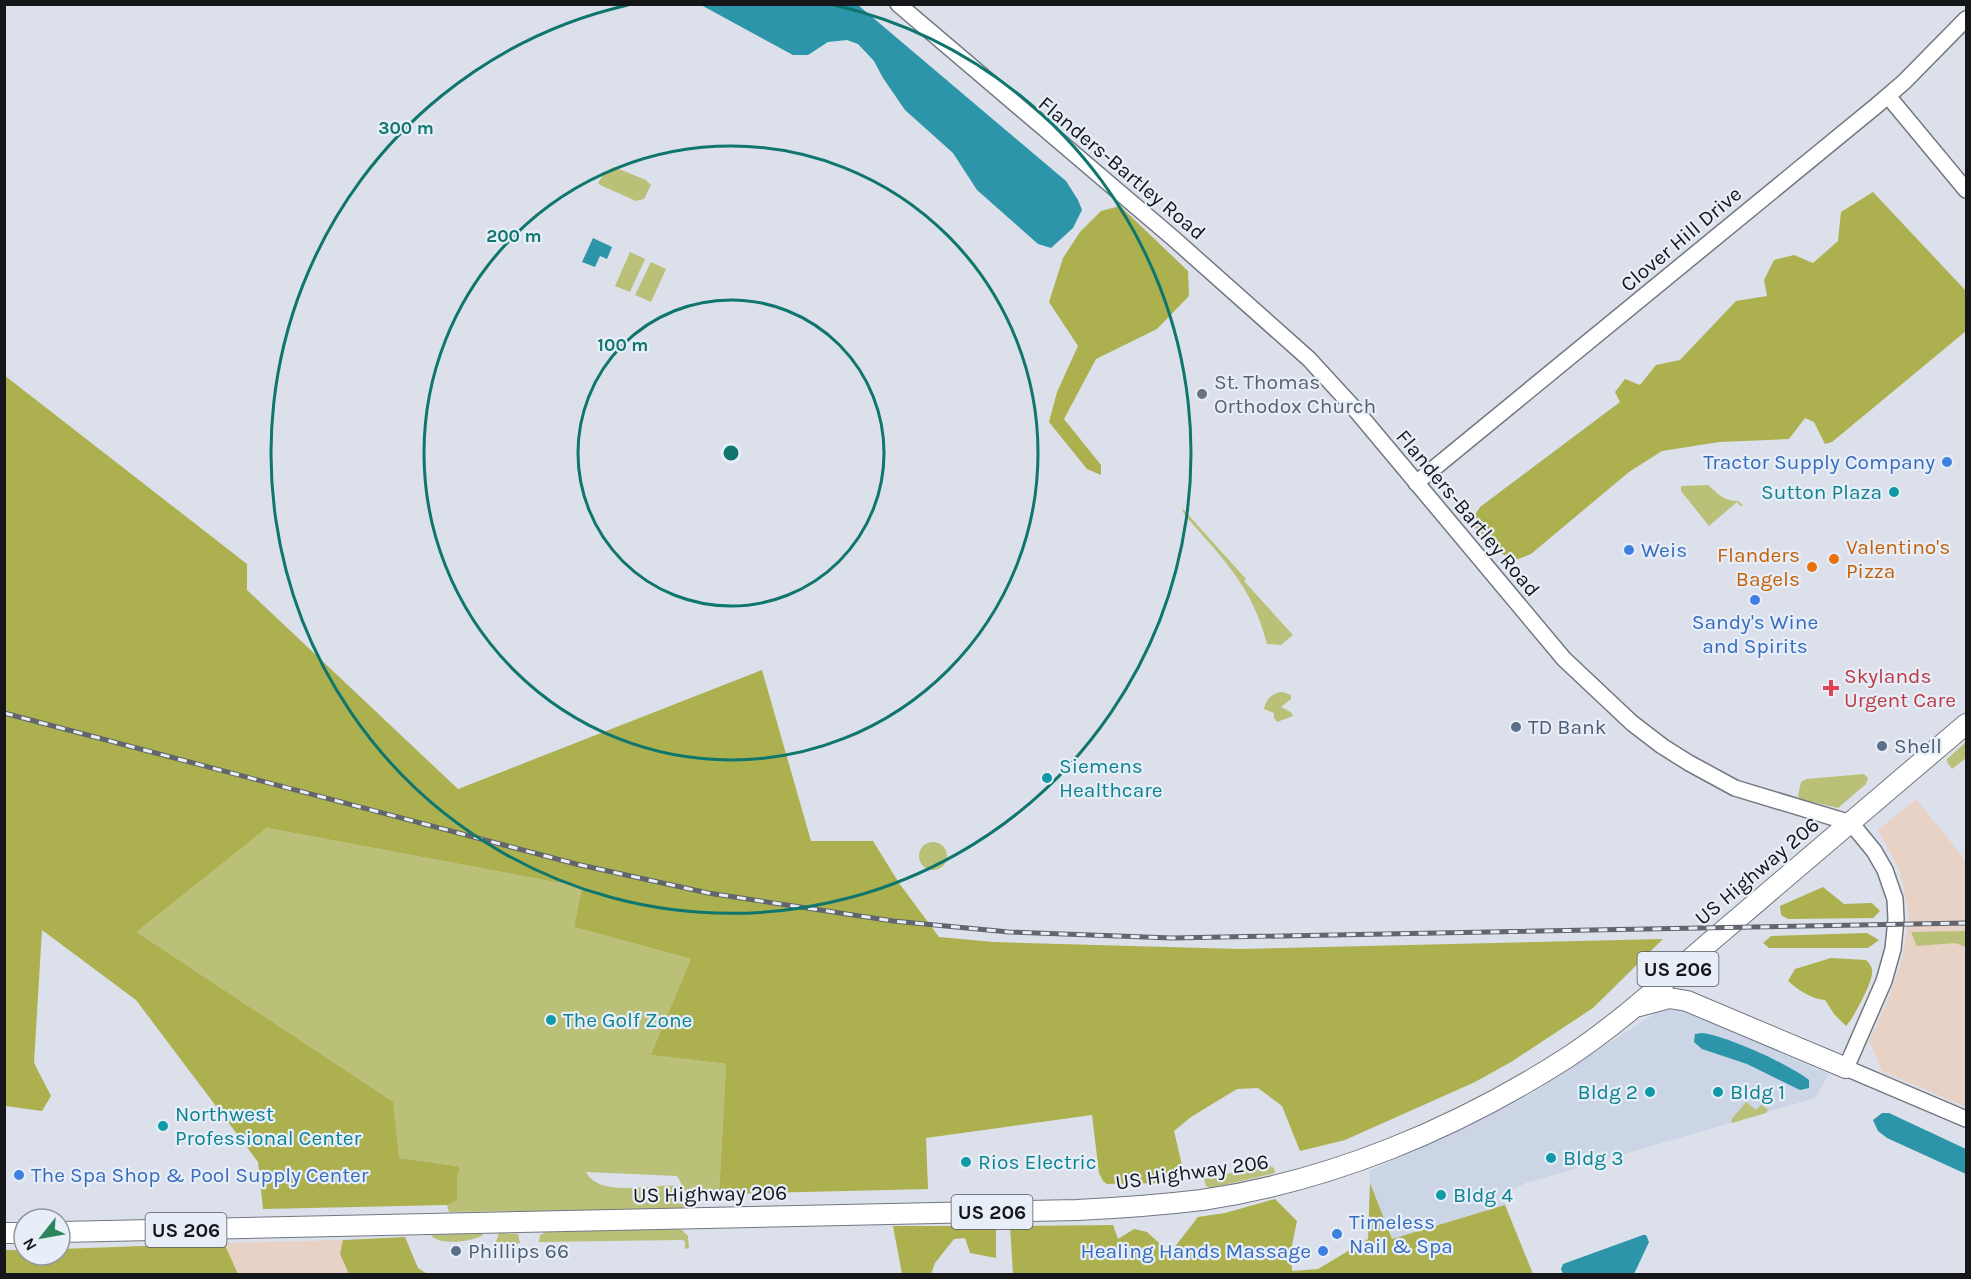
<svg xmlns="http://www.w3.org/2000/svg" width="1971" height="1279" viewBox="0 0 1971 1279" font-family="Karla,sans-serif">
<rect width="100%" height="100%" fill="#dbe0eb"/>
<!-- built -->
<path fill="#ccd5e6" d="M1671 1003 1829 1074 1815 1098 1526 1183 1502 1195 1505 1205 1391 1240 1370 1183 1369 1171 1526 1097Z"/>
<!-- industrial -->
<path fill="#e7d2c5" d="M1916 799 1966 861V1107L1882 1071 1869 1041 1888 1000 1902 959 1909 917 1900 871 1878 830Z
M343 1240 340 1254 349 1274H238L224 1243Z"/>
<!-- green -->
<path fill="#bbc078" d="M614 167 646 180 651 185 644 199 636 201 600 185 598 183 605 172Z
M630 252 645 259 630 292 615 286Z
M651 262 666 269 651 302 635 295Z
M1708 485C1718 494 1724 501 1738 501L1743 505 1740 506 1737 502 1709 526 1681 491V486Z
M1182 508 1246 579 1244 581 1293 635 1281 645 1267 644C1252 585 1221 557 1184 514Z
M1282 692 1291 695V699L1281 707 1291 712 1293 716 1277 722 1274 718V713L1264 709C1266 699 1272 693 1282 692Z
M1966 742V758L1952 769 1947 762V759Z
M1864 774 1868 778 1866 784 1838 808 1800 799 1798 796 1801 782 1806 779Z
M267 828 582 887 574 927 691 959 652 1055 726 1064 719 1194H687L677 1176 586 1172C599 1198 652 1184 677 1186 687 1191 691 1202 681 1209H677L449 1212 447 1205 457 1199V1166L399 1158 241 1003 135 932Z
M919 856a14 14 0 1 1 28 0a14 14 0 1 1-28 0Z
M1966 931V947L1955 943 1917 946 1911 932Z
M1746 1102 1756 1110 1762 1104 1768 1110 1766 1113 1732 1123 1731 1120Z
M1268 1165 1274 1168 1275 1173 1211 1188 1206 1186 1204 1179Z
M678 1229 682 1230 688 1236 689 1248 685 1249V1241L682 1240 539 1242 540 1235 546 1232Z
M482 1233 483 1235C473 1242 438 1246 431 1235Z
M499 1233 518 1234 520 1243 516 1244 517 1257H504L506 1245 504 1243 496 1242Z"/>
<!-- forest -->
<path fill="#acb04f" d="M1873 192 1966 291V331L1832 442 1825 444 1814 422 1805 418 1789 439 1719 442 1662 451 1629 472 1531 554 1513 561 1497 550 1470 523 1480 507 1620 402 1615 392 1625 379 1640 385 1656 365 1680 360 1736 301 1767 296 1764 280 1774 260 1794 255 1813 263 1838 241 1841 212Z
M1120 206 1188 271 1189 296 1157 329 1096 359 1064 419 1101 465V475L1087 469 1049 422 1057 392 1078 346 1049 302 1063 258 1080 232 1101 211Z
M4 375 247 564V590L458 789 762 670 811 841H873L899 883 939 937 994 942 1240 949 1663 939 1593 1008 1511 1062 1475 1082 1345 1140 1300 1151 1282 1106 1258 1088 1237 1089 1191 1117 1174 1131 1184 1174 1173 1183 1107 1184 1103 1181 1099 1173 1092 1115 926 1138 928 1189 719 1194 726 1064 651 1055 691 959 574 927 582 887 267 828 136 932 393 1102 399 1158 457 1166 460 1170 457 1175V1200L447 1205 263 1209 258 1162 136 1000 42 930 34 1063 51 1096 42 1111 5 1106Z
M1823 887 1844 904 1872 903 1880 911 1873 918 1788 919 1781 915 1780 906Z
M1867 933 1879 940 1868 948H1769L1763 943 1771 936Z
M1831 958 1866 960C1870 964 1873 968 1872 973 1872 983 1853 1019 1846 1026L1834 1014 1825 1000C1812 999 1798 990 1788 981L1795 969Z
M1370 1183 1392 1239 1505 1205 1533 1274H1013L1010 1226 1113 1225 1118 1239 1134 1229 1147 1232 1170 1253 1198 1217 1225 1213 1275 1199 1297 1221 1291 1250 1292 1271 1318 1269 1368 1239Z
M893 1226H996V1258L970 1253 965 1238 954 1239 935 1263 931 1274H902Z
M405 1237 418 1268 427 1274H349L340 1254 343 1240Z
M224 1243 238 1274H5V1250H24V1255H60V1249Z"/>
<!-- water -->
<path fill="#2c95a9" d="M701 5H858L1066 181 1078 200 1082 210 1073 228 1051 248 1038 244 977 190 953 153 905 110 883 78 874 61 858 44 847 40 828 42 808 55H793Z
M593 238 612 247 607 259 600 256 595 267 582 262Z
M1702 1033C1727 1036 1789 1064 1809 1080V1088L1800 1090 1747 1064 1702 1049 1694 1042 1695 1034Z
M1882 1113H1889L1966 1149V1174L1887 1138 1878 1131 1873 1120Z
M1643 1235H1646L1649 1242 1634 1274H1563L1561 1269 1563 1264Z"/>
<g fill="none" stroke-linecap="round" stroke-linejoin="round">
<!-- secondary casing -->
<g stroke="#727780" stroke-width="18">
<path id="secondary" d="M898 4 1173 238 1309 359 1354 408 1564 659 1632 723 1662 746 1689 763 1735 788 1851 823 1874 851 1885 870 1895 899 1896 919 1893 949 1884 981 1846 1068 1966 1119
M1888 96 1966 190
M1416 483 1876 106 1904 82 1966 19"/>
</g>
<!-- highway casing -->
<g stroke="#727780" stroke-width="22">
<path id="highway" d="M1639 1006 1669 998 1687 1001 1846 1068
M60 1232 1077 1210C1119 1208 1160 1205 1202 1200 1331 1181 1455 1129 1565 1059 1622 1022 1672 974 1723 931 1804 862 1885 793 1966 724
M4 1233H24"/>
</g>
<!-- secondary -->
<use href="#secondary" stroke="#fff" stroke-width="15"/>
<!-- highway -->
<use href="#highway" stroke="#fff" stroke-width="20"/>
<!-- rail casing -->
<g stroke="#62656b" stroke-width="5">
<path id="rail" d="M4 713 576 864 708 893 893 921 1009 932 1172 938 1966 923"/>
</g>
<!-- rail -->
<use href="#rail" stroke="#e8eef8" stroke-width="3" stroke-dasharray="9" stroke-linecap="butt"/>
</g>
<!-- distance rings -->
<g fill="none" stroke="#0f766e" stroke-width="3">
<circle cx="731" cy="453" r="153"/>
<circle cx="731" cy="453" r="307"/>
<path d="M834 5A460 460 0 1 1 628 5"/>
</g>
<!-- markers -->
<circle fill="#6b7280" stroke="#e8eef8" stroke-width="2" cx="1202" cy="394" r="6"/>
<g fill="#3f7fe0" stroke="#e8eef8" stroke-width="2">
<circle cx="1947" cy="462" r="6"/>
<circle cx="1629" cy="550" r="6"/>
<circle cx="1755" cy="600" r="6"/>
<circle cx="19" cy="1175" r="6"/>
<circle cx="1337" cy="1234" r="6"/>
<circle cx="1323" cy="1251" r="6"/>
</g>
<g fill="#0f9aa8" stroke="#e8eef8" stroke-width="2">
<circle cx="1894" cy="492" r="6"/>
<circle cx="1047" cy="778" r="6"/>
<circle cx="551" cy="1020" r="6"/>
<circle cx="1650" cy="1092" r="6"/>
<circle cx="1718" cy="1092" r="6"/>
<circle cx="163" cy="1126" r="6"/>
<circle cx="1551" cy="1158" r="6"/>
<circle cx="966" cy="1162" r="6"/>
<circle cx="1441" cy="1195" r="6"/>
</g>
<g fill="#e8710a" stroke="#e8eef8" stroke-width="2">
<circle cx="1834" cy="559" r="6"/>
<circle cx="1812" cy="567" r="6"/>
</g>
<path fill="#e0444e" stroke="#e8eef8" stroke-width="2" d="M1828 679h6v6h6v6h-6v6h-6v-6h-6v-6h6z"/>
<g fill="#5c6f8a" stroke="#e8eef8" stroke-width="2">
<circle cx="1516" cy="727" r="6"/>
<circle cx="1882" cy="746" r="6"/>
<circle cx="456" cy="1251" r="6"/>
</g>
<g text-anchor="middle" stroke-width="4.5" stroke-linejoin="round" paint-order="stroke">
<!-- shield labels -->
<g fill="#e8eef8" stroke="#54575c" stroke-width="1.5">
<rect x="1637.5" y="952" width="81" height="34" rx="4.5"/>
<rect x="951.5" y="1195" width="81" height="34" rx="4.5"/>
<rect x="145.5" y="1213" width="81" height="34" rx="4.5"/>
</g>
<g font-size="20" font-weight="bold" fill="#141619">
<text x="1678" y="976">US 206</text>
<text x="992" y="1219">US 206</text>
<text x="186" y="1237">US 206</text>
</g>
<!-- street labels -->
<g font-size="21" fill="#141619" stroke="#e8eef8">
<text transform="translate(1122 168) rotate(40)" y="7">Flanders-Bartley Road</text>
<text transform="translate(1681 239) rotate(-40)" y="7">Clover Hill Drive</text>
<text transform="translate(1468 513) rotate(50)" y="7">Flanders-Bartley Road</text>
<text transform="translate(1757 871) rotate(-40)" y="7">US Highway 206</text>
<text transform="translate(1192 1172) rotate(-8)" y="7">US Highway 206</text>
<text transform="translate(710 1194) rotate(-1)" y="7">US Highway 206</text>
</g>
<!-- worship labels -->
<g font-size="21" fill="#5b616d" stroke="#e8eef8" text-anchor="start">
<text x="1214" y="389">St. Thomas<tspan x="1214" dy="24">Orthodox Church</tspan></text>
</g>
<!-- shop labels -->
<g font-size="21" fill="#366cbe" stroke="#e8eef8" text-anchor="start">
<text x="1935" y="469" text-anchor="end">Tractor Supply Company</text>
<text x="1641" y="557">Weis</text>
<text x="1755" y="629" text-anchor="middle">Sandy's Wine<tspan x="1755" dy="24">and Spirits</tspan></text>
<text x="31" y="1182">The Spa Shop &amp; Pool Supply Center</text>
<text x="1349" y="1229">Timeless<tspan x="1349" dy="24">Nail &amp; Spa</tspan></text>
<text x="1311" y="1258" text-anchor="end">Healing Hands Massage</text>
</g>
<!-- culture labels -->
<g font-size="21" fill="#0d838f" stroke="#e8eef8" text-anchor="start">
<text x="1882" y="499" text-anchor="end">Sutton Plaza</text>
<text x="1059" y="773">Siemens<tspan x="1059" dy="24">Healthcare</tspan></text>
<text x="563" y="1027">The Golf Zone</text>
<text x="1638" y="1099" text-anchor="end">Bldg 2</text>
<text x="1730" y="1099">Bldg 1</text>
<text x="175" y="1121">Northwest<tspan x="175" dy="24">Professional Center</tspan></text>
<text x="1563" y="1165">Bldg 3</text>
<text x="978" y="1169">Rios Electric</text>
<text x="1453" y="1202">Bldg 4</text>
</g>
<!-- food labels -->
<g font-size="21" fill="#c56008" stroke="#e8eef8" text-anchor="start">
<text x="1846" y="554">Valentino's<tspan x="1846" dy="24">Pizza</tspan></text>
<text x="1800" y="562" text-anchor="end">Flanders<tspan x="1800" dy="24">Bagels</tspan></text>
</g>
<!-- health labels -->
<g font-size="21" fill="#be3a42" stroke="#e8eef8" text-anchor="start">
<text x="1844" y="683">Skylands<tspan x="1844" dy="24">Urgent Care</tspan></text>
</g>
<!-- service labels -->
<g font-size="21" fill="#4e5e75" stroke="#e8eef8" text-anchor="start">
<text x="1528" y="734">TD Bank</text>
<text x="1894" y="753">Shell</text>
<text x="468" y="1258">Phillips 66</text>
</g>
</g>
<circle cx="731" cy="453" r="9" fill="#0f766e" stroke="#e8eef8" stroke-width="3"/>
<g font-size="18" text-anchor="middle" font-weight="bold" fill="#0f766e" stroke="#e8eef8" stroke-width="4.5" stroke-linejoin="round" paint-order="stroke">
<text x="406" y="134">300 m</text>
<text x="514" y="242">200 m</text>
<text x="623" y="351">100 m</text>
</g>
<!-- border -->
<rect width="1971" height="1279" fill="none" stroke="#141619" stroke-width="12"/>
<!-- north arrow -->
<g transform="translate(42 1237) rotate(239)"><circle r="28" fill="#e8eef8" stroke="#93989f" stroke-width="1.5"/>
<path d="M0-4.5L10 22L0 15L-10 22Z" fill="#2b865d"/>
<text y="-9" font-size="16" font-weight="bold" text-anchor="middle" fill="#141619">N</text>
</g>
</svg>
